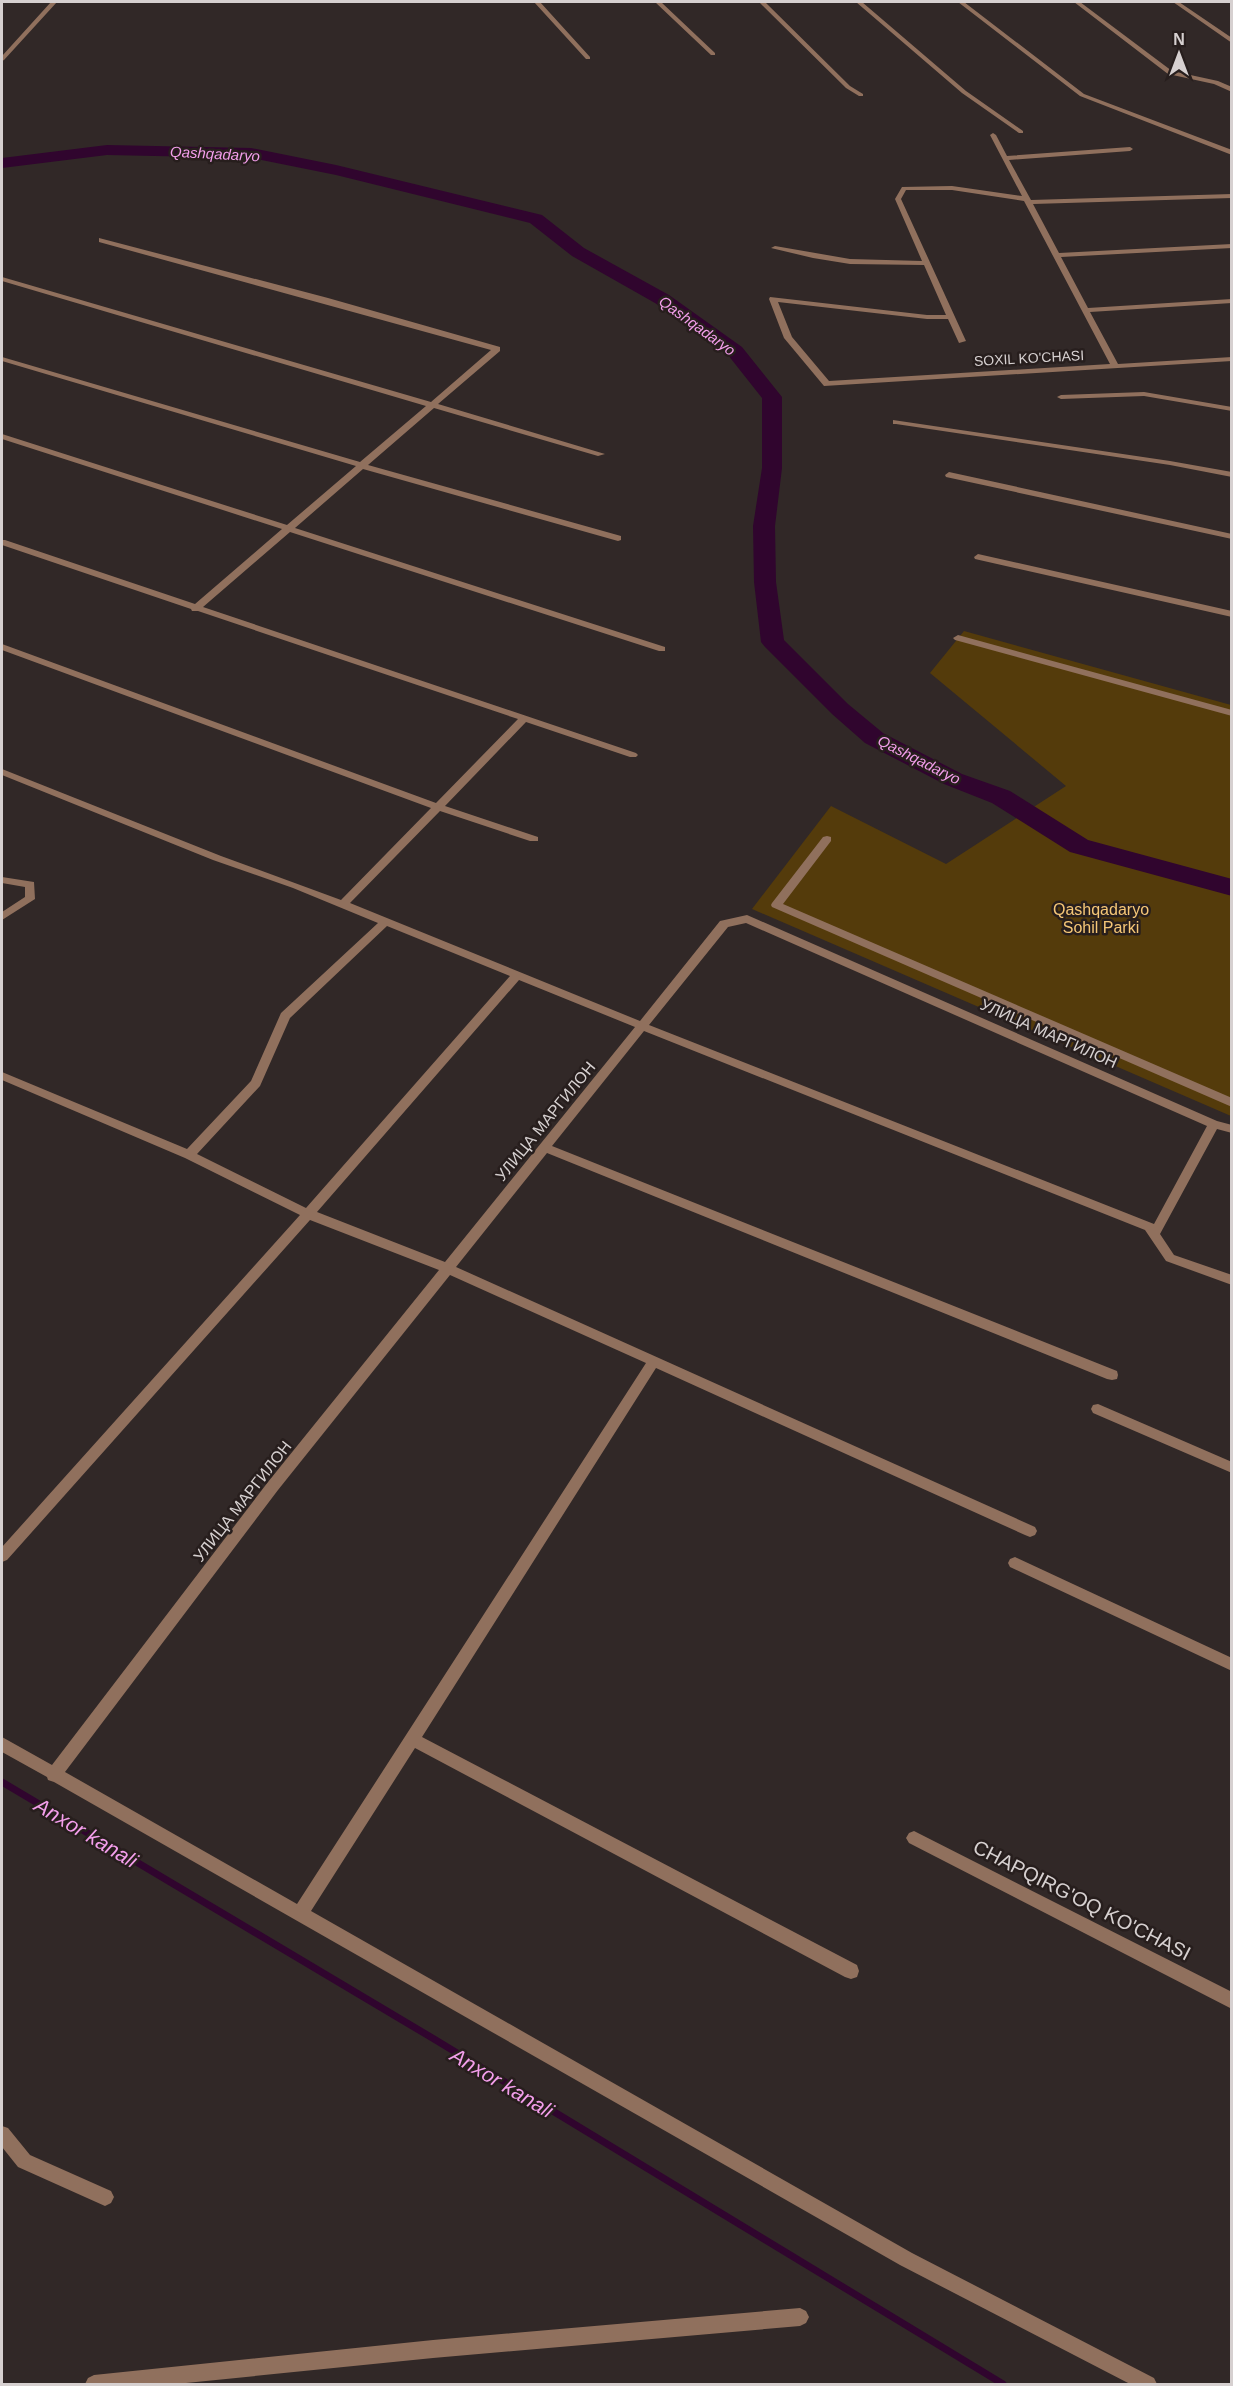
<svg xmlns="http://www.w3.org/2000/svg" width="1233" height="2386" viewBox="0 0 1233 2386" font-family="Arial,sans-serif">
<rect width="100%" height="100%" fill="#312827"/>
<!-- green -->
<path fill="#543b0b" d="M964 631 1231 705V1116L752 909 831 806 946 864 1066 786 930 673Z"/>
<g fill="none" stroke-linecap="round" stroke-linejoin="round">
<!-- stream -->
<path stroke="#30052e" stroke-width="7" d="M2 1782 434 2039 1003 2384"/>
<!-- river -->
<path fill="#30052e" fill-rule="evenodd" d="M107 145 251 148 336 165 542 215 584 248 669 295 742 347 782 397V468L775 526 776 582 784 640 848 704 883 733 962 774 1010 791 1088 840 1232 879V896L1070 852 992 803 944 784 865 743 832 714 765 647 761 642 754 582 753 526 762 468V398L728 355 655 303 572 256 530 223 336 175 251 158 107 155 2 168V158Z"/>
<!-- street -->
<path fill="#90705d" fill-rule="evenodd" d="M51 2H57L4 60 2 61V56Z
M534 2H540L590 57V59H586Z
M655 2H661L715 53V55H711Z
M759 2H765L850 86 863 94V96H859L846 88Z
M856 2H862L966 91 1023 131V133H1019L962 93Z
M958 2H964L1084 94 1232 150V155L1080 96Z
M1074 2H1080L1172 71 1218 81 1232 87V92L1214 84 1168 74Z
M1173 2H1179L1232 38V43Z
M993 133 996 135 1007 156 1130 147 1133 149 1130 151 1009 160 1031 200 1232 194V198L1033 204 1059 253 1232 244V248L1061 257 1088 308 1232 299V303L1090 312 1118 364 1232 357V361L824 386 784 338 769 299 770 297 927 315H946L924 265 850 264 813 258 771 248 775 246 850 259 922 261 895 199 902 187 952 186 1022 196 990 135ZM906 190H952L1024 201 1110 364 829 381 792 337 778 302 927 319H948L959 343 966 341 901 199Z
M99 238 328 298 500 347V351L438 404 605 454 598 456 434 408 368 465 621 536V540L618 541 363 469 295 528 665 647V651H659L290 532 203 607 636 753 638 755 636 757H630L526 722 445 806 538 837V841H530L440 811 350 903 640 1021 720 921 747 915 1217 1121 1232 1125V1133L1217 1129 1160 1234 1174 1255 1232 1275V1285L1166 1261 1145 1230 644 1031 552 1146 1117 1371 1118 1375 1117 1379 1112 1380 1107 1379 547 1153 456 1267 1035 1527 1037 1531 1035 1535 1030 1537 1025 1535 656 1368 422 1737 857 1965 859 1971 857 1977 851 1979 845 1977 415 1748 311 1911 912 2253 1154 2378 1157 2384H1130L900 2265 54 1782 48 1780 47 1777 2 1752V1737L52 1765 268 1482 439 1270 310 1220 7 1560 2 1562V1547L300 1215 185 1158 2 1080V1072L187 1149 251 1081 281 1013 378 923 293 888 213 860 2 775V769L221 856 341 900 431 808 2 650V644L436 803 518 719 198 611H192L191 609 2 545V540H5L195 604 282 529 2 439V434L287 525 356 466 2 361V357L360 462 426 406 2 281V277L431 402 491 350 99 242ZM746 923 1207 1126 1154 1224 649 1025 728 927ZM387 926 510 976 306 1208 197 1154 260 1086 290 1018ZM519 980 635 1027 445 1262 317 1212ZM450 1275 646 1363 297 1904 65 1772 278 1490Z
M1144 392 1232 407V411L1144 396 1061 399 1057 397 1061 395Z
M893 420 1170 461 1232 472V477L1170 465 896 424H893Z
M949 472 1232 534V539L946 477 945 475Z
M978 554 1232 611V617L975 559 974 557Z
M958 635 1232 710V716L955 640 953 638Z
M827 836 831 837V841L783 904 1232 1098V1107L772 907 771 905 772 903 823 837Z
M2 877 34 882 35 899 2 920V912L25 897V887L2 883Z
M1098 1404 1232 1462V1473L1093 1413 1091 1409 1093 1405Z
M1015 1557 1232 1658V1671L1010 1567 1008 1563 1010 1559Z
M914 1831 1232 1992V2009L909 1843 906 1838 909 1833Z
M2 2126 8 2128 30 2155 111 2191 114 2197 111 2203 105 2206 18 2167 2 2147Z
M800 2308 806 2311 809 2317 806 2323 800 2326 433 2358 176 2384H85L88 2378 94 2375 433 2340Z"/>
</g>
<g text-anchor="middle" stroke-width="5" stroke-linejoin="round" paint-order="stroke">
<!-- far-street labels -->
<g font-size="14" fill="#d6d0d0" stroke="#271e1d">
<text transform="translate(1029 358) rotate(-3)" y="5">SOXIL KO'CHASI</text>
</g>
<!-- far-water labels -->
<g font-size="15" font-style="italic" fill="#f39eeb" stroke="#271e1d">
<text transform="translate(215 154) rotate(3)" y="5">Qashqadaryo</text>
<text transform="translate(697 326) rotate(36)" y="5">Qashqadaryo</text>
<text transform="translate(919 760) rotate(27)" y="5">Qashqadaryo</text>
</g>
<!-- park labels -->
<g font-size="16" fill="#f6c777" stroke="#271e1d">
<text x="1101" y="915">Qashqadaryo<tspan x="1101" dy="18">Sohil Parki</tspan></text>
</g>
<!-- street labels -->
<g font-size="16" fill="#d6d0d0" stroke="#271e1d">
<text transform="translate(1049 1033) rotate(24)" y="6">УЛИЦА МАРГИЛОН</text>
<text transform="translate(545 1121) rotate(-51)" y="6">УЛИЦА МАРГИЛОН</text>
<text transform="translate(242 1501) rotate(-52)" y="6">УЛИЦА МАРГИЛОН</text>
</g>
<!-- near-street labels -->
<g font-size="20" fill="#d6d0d0" stroke="#271e1d">
<text transform="translate(1082 1900) rotate(27)" y="7">CHAPQIRG'OQ KO'CHASI</text>
</g>
<!-- near-water labels -->
<g font-size="21" font-style="italic" fill="#f39eeb" stroke="#271e1d">
<text transform="translate(86 1833) rotate(31)" y="7">Anxor kanali</text>
<text transform="translate(502 2083) rotate(31)" y="7">Anxor kanali</text>
</g>
</g>
<!-- border -->
<rect width="1233" height="2386" fill="none" stroke="#d6d0d0" stroke-width="6"/>
<!-- north arrow -->
<g transform="translate(1179 54)" stroke="#271e1d" stroke-width="4.5" paint-order="stroke">
<path d="M0-4.5L10 22L0 15L-10 22Z" fill="#d6d0d0"/>
<text y="-9" font-size="16" font-weight="bold" text-anchor="middle" fill="#d6d0d0">N</text>
</g>
</svg>
